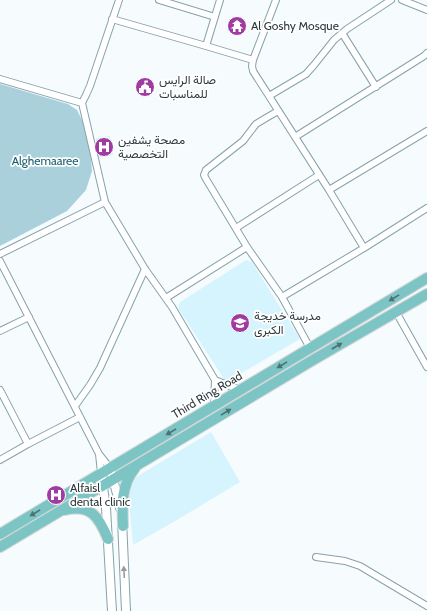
<svg xmlns="http://www.w3.org/2000/svg" width="427" height="611" viewBox="0 0 427 611" font-family="Cabin,Vazirmatn,sans-serif">
<rect width="100%" height="100%" fill="#f6fcfe"/>
<!-- built -->
<path fill="#d5f4fd" d="M110 136 113 155 99 158 96 138Z
M246 260 252 262 300 339 226 382 178 308 180 302Z
M211 432 240 482 177 520 133 545 128 493 136 477Z"/>
<!-- green -->
<path fill="#a9d0db" d="M0 84 68 104 77 110 83 122 90 147 92 171 86 190 67 211 0 246Z"/>
<g fill="none" stroke-linecap="round" stroke-linejoin="round">
<!-- minor casing -->
<g stroke="#87a2aa" stroke-width="8">
<path id="minor" d="M119 0 90 86 86 95 82 103 105 202 145 269 172 307 215 380 214 406
M159 0 215 17
M276 0 253 60 252 66 253 71 329 190 364 248
M402 0 427 10
M112 19 206 46 253 60
M342 33 376 87
M206 46 220 0
M0 79 82 103
M269 96 306 74 314 65 334 40 347 29 391 0
M278 111 266 118 256 124 243 141 206 170 204 175 206 179 247 247 282 297 364 248 427 208
M295 137 424 56 427 53
M329 190 427 131
M236 228 319 175
M0 254 105 202
M0 261 99 454 110 468
M282 297 310 348
M166 298 247 247
M396 312 427 367
M0 331 29 317
M215 380 240 390
M0 390 28 444
M75 406 90 385 100 368 145 269
M99 454 101 473
M0 460 28 444 80 417
M316 557 345 561 360 566 427 606"/>
</g>
<!-- tertiary casing -->
<g stroke="#87a2aa" stroke-width="10">
<path id="tertiary" d="M110 468 117 494 120 508
M101 473 106 508 112 611
M122 520 126 611"/>
</g>
<!-- primary casing -->
<g stroke="#d5d7d8" stroke-width="12">
<path id="primary" d="M65 510C91 504 99 517 108 539
M123 526C122 505 121 485 135 468
M0 534 427 278
M0 547 313 360 427 294"/>
</g>
<!-- minor -->
<use href="#minor" stroke="#fff" stroke-width="6"/>
<!-- tertiary -->
<use href="#tertiary" stroke="#fff" stroke-width="8"/>
<!-- primary -->
<use href="#primary" stroke="#7dc4c4" stroke-width="10"/>
</g>
<!-- one-way arrows -->
<defs><path id="oneway-solid" d="M-6-.8H1V-3.2L6.5 0L1 3.2V.8H-6Z"/></defs>
<g fill="#4d7172">
<use href="#oneway-solid" transform="translate(394 298) rotate(149)"/>
<use href="#oneway-solid" transform="translate(337 346) rotate(-30)"/>
<use href="#oneway-solid" transform="translate(282 365) rotate(149)"/>
<use href="#oneway-solid" transform="translate(226 412) rotate(-31)"/>
<use href="#oneway-solid" transform="translate(171 432) rotate(149)"/>
<use href="#oneway-solid" transform="translate(35 513) rotate(149)"/>
</g>
<use fill="#969c9e" href="#oneway-solid" transform="translate(124 572) rotate(-93)"/>
<!-- icons -->
<defs>
<g id="temple-disc" transform="scale(1)"><circle r="9.5" fill="#9f3ba1" stroke="#fff"/><path d="M0-6L5-2H3V0L6.5 2.5H4V6H1.5V3h-3V6H-4V2.5H-6.5L-3 0V-2H-5Z" fill="#fff"/></g>
<g id="civic-disc" transform="scale(1)"><circle r="9.5" fill="#9f3ba1" stroke="#fff"/><path d="M-.6-6.5H3V-4.5H.6V-3L4-1V1h2V6H-6V1h2V-1L-.6-3ZM-1.2 2.5V6h2.4V2.5Z" fill="#fff"/></g>
<g id="hospital-disc" transform="scale(1)"><circle r="9.5" fill="#9f3ba1" stroke="#fff"/><path d="M-5-5h3v3.5h4V-5h3V5h-3V1.5h-4V5h-3Z" fill="#fff"/></g>
<g id="school-disc" transform="scale(1)"><circle r="9.5" fill="#9f3ba1" stroke="#fff"/><path d="M0-5L7-2L0 1L-7-2ZM-4 1L0 2.5L4 1V4Q0 6-4 4Z" fill="#fff"/></g>
</defs>
<g fill-rule="evenodd">
<use href="#temple-disc" x="237" y="26"/>
<use href="#civic-disc" x="145" y="87"/>
<use href="#hospital-disc" x="104" y="147"/>
<use href="#school-disc" x="240" y="323"/>
<use href="#hospital-disc" x="56" y="495"/>
</g>
<g text-anchor="middle" stroke-width="3.5" stroke-linejoin="round" paint-order="stroke">
<!-- poi labels -->
<g font-size="12" fill="#2d393c" stroke="#fff" text-anchor="start">
<text x="251" y="30">Al Goshy Mosque</text>
<text x="159" y="84">صالة الرايس<tspan x="159" dy="14">للمناسبات</tspan></text>
<text x="118" y="144">مصحة يشفين<tspan x="118" dy="14">التخصصية</tspan></text>
<text x="254" y="320">مدرسة خديجة<tspan x="254" dy="14">الكبرى</tspan></text>
<text x="70" y="492">Alfaisl<tspan x="70" dy="14">dental clinic</tspan></text>
</g>
<!-- park labels -->
<g font-size="12" fill="#185f70" stroke="#fff">
<text x="45" y="165">Alghemaaree</text>
</g>
<!-- street labels -->
<g font-size="12" fill="#2d393c" stroke="#fff">
<text transform="translate(207 395) rotate(-31)" y="4">Third Ring Road</text>
</g>
</g>
</svg>
